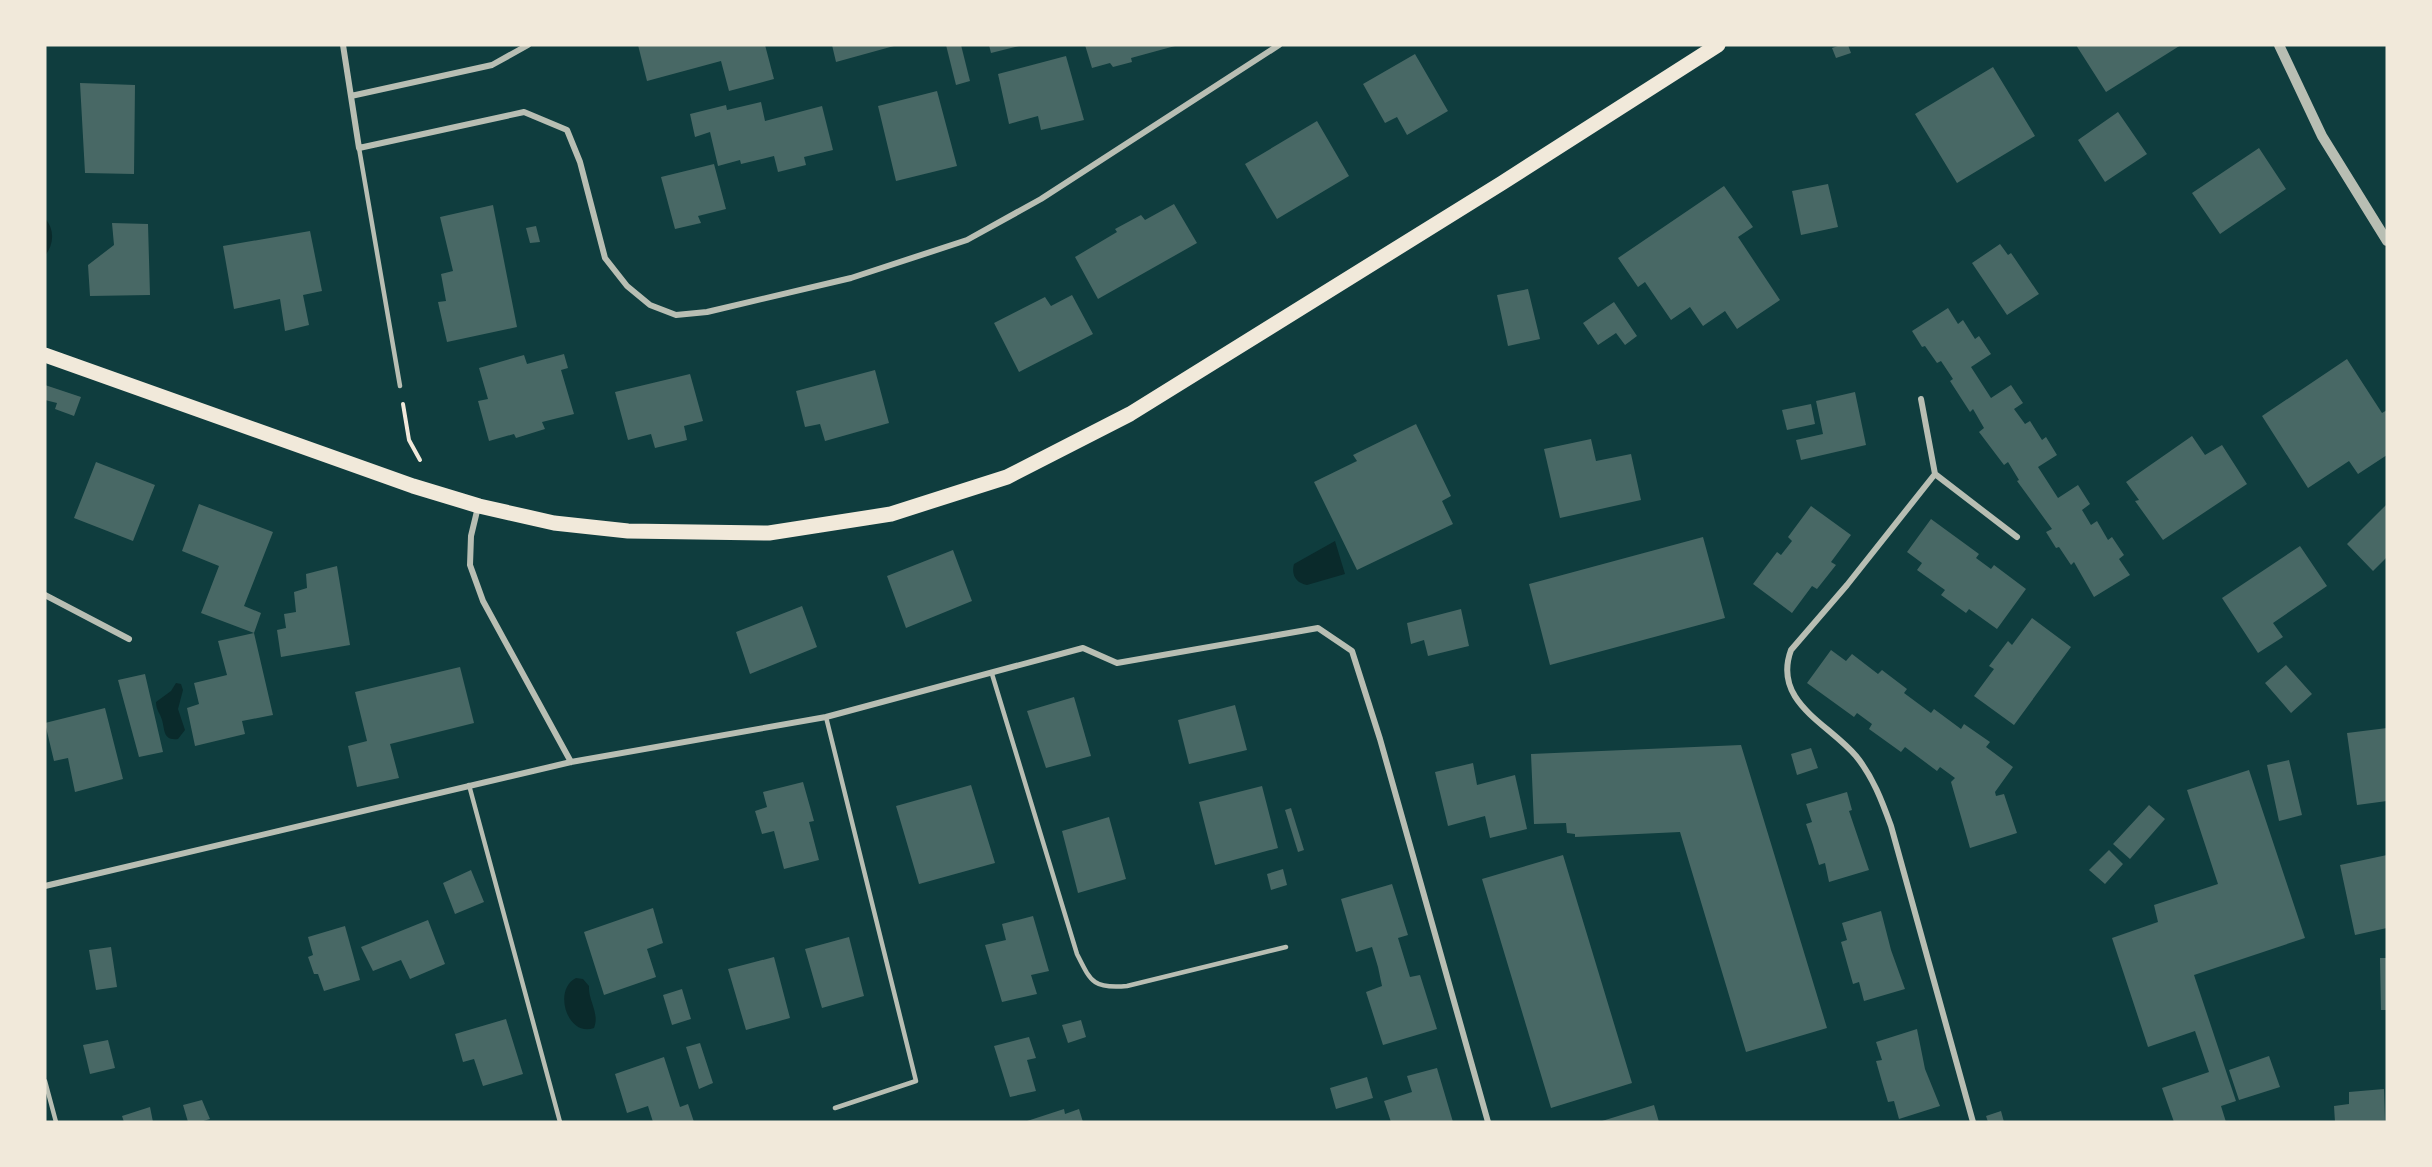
<svg xmlns="http://www.w3.org/2000/svg" width="2432" height="1167" viewBox="0 0 2432 1167" font-family="'DM Sans',sans-serif">
<rect width="100%" height="100%" fill="#0f3d3e"/>
<!-- water -->
<path fill="#0a2a2b" d="M45 218C55 230 54 244 45 256Z
M1335 541 1345 574 1307 585C1296 583 1291 575 1294 564Z
M176 683 181 684 183 690 178 709 185 730 178 739C163 741 165 730 162 720 160 713 156 710 156 702L171 691Z
M576 978 583 979 589 986C588 1001 600 1013 594 1028 568 1038 552 990 576 978Z"/>
<!-- building -->
<path fill="#486865" d="M638 45H765L774 79 729 91 721 61 647 81Z
M832 45H894V46L836 62Z
M946 45H961L970 81 956 85Z
M989 45H1019V46L991 53Z
M1085 45H1175V46L1131 58 1132 62 1113 67 1110 63 1092 68Z
M1841 45H1848L1851 53 1836 58 1832 48Z
M2076 45H2181L2106 92Z
M1415 54 1448 111 1407 135 1397 117 1385 123 1363 84Z
M1066 56 1084 120 1041 130 1038 116 1009 124 998 74Z
M1993 67 2035 136 1957 183 1915 114Z
M80 83 135 85 134 174 85 173Z
M937 91 957 166 896 181 878 106Z
M761 102 765 121 822 106 833 150 804 157 806 165 778 172 774 156 741 164 740 160 718 166 710 132 695 137 690 114 726 105 727 110Z
M2118 112 2147 154 2105 182 2078 140Z
M1317 121 1349 176 1277 219 1245 164Z
M2259 148 2286 189 2220 234 2192 193Z
M714 164 726 209 698 216 701 223 675 229 661 177Z
M1828 184 1838 227 1801 235 1792 191Z
M1724 186 1753 227 1738 237 1780 300 1737 329 1725 311 1703 326 1690 307 1671 320 1645 282 1638 287 1618 258Z
M1174 204 1197 243 1098 299 1075 257 1117 232 1115 229 1141 215 1145 220Z
M493 205 517 327 447 342 438 302 446 301 441 274 453 271 440 217Z
M112 223 148 224 150 295 90 296 88 265 114 245Z
M536 226 540 242 530 243 526 228Z
M310 231 322 291 303 295 309 325 285 331 280 299 234 309 223 246Z
M2000 244 2008 255 2011 253 2039 294 2007 315 1972 263Z
M1528 289 1540 339 1508 346 1497 295Z
M1072 295 1093 334 1019 372 994 323 1045 297 1051 306Z
M1614 302 1637 336 1625 345 1616 333 1598 345 1583 323Z
M1948 308 1958 324 1963 320 1975 339 1979 336 1991 354 1971 367 1991 398 2011 385 2023 403 2014 409 2025 424 2030 421 2042 440 2046 437 2057 455 2038 467 2058 498 2078 485 2090 504 2082 510 2091 525 2097 521 2108 540 2112 537 2124 555 2119 559 2130 575 2094 597 2074 562 2071 565 2059 547 2056 548 2046 532 2052 529 2017 481 2019 480 2008 462 2004 465 1979 432 1984 428 1973 409 1970 412 1950 381 1953 379 1941 361 1937 363 1925 346 1922 347 1912 331Z
M564 354 568 368 561 370 574 414 542 422 545 429 516 438 514 434 489 441 478 401 488 399 479 368 524 355 527 364Z
M2347 359 2382 413 2387 410V455L2358 474 2349 461 2308 488 2262 416Z
M875 370 889 423 825 441 820 424 805 427 796 391Z
M690 374 703 421 684 426 687 440 655 448 651 434 628 440 615 392Z
M45 385 81 397 74 416 55 409 57 403 45 400Z
M1855 392 1866 445 1801 460 1796 440 1823 434 1816 401Z
M1811 404 1815 424 1787 430 1782 410Z
M1416 424 1451 496 1442 501 1453 524 1357 570 1314 482 1357 461 1353 455Z
M2192 436 2205 455 2222 445 2247 484 2163 540 2135 501 2139 500 2126 482Z
M1591 439 1596 461 1631 454 1641 500 1560 518 1544 449Z
M96 462 155 485 133 541 74 518Z
M199 504 273 532 244 606 261 613 254 633 201 613 219 566 182 551Z
M2387 504V557L2373 571 2347 544Z
M1811 506 1851 535 1831 562 1836 565 1817 589 1812 586 1792 613 1753 584 1777 552 1781 555 1792 541 1788 537Z
M1931 519 1979 554 1976 558 1991 569 1994 565 2026 589 1997 629 1969 609 1966 613 1941 595 1945 590 1917 570 1922 563 1907 552Z
M1703 537 1725 618 1550 665 1529 584Z
M2300 546 2327 586 2273 623 2283 637 2258 653 2222 598Z
M953 550 972 601 906 628 887 576Z
M337 566 350 645 281 657 277 630 286 628 284 614 296 612 294 592 307 588 306 574Z
M802 606 817 647 750 674 736 632Z
M1461 609 1469 646 1428 656 1424 640 1411 644 1407 623Z
M2032 618 2071 647 2014 725 1974 696 1994 669 1989 666 2008 641 2012 645Z
M254 633 273 715 242 721 245 734 195 746 187 708 199 704 194 683 227 675 218 641Z
M1831 650 1846 661 1852 654 1878 674 1882 670 1907 689 1904 693 1931 713 1934 709 1961 729 1964 724 1990 742 1986 747 2013 767 1995 792 1996 796 2004 794 2017 833 1970 848 1951 782 1955 778 1940 767 1937 771 1905 747 1901 752 1869 729 1872 724 1857 713 1854 717 1807 683Z
M2286 665 2312 694 2291 713 2265 683Z
M460 667 474 723 390 744 399 778 357 787 348 746 367 741 355 692Z
M145 674 163 752 139 757 118 680Z
M1074 697 1091 756 1046 768 1027 711Z
M1235 705 1247 750 1189 764 1178 720Z
M105 708 123 779 75 792 68 758 54 761 45 723Z
M2387 728V801L2357 805 2347 733Z
M1741 745 1827 1028 1746 1052 1680 832 1575 837V834L1567 833 1566 823 1534 824 1531 754Z
M1811 748 1818 768 1797 775 1791 754Z
M2289 760 2302 815 2279 821 2267 765Z
M1473 763 1477 785 1515 775 1527 829 1490 838 1485 816 1448 826 1435 772Z
M2249 770 2305 938 2194 975 2236 1101 2221 1106 2226 1122H2174L2162 1088 2209 1072 2195 1031 2148 1047 2112 938 2158 922 2154 905 2218 884 2187 790Z
M803 782 814 821 809 822 819 860 784 869 774 831 762 834 755 811 767 807 763 792Z
M971 785 995 863 919 884 896 806Z
M1262 786 1278 848 1215 865 1199 802Z
M1847 792 1852 810 1849 811 1869 870 1829 882 1825 863 1819 865 1813 845 1806 824 1812 822 1806 804Z
M2149 805 2165 819 2130 859 2113 844Z
M1291 808 1304 850 1298 852 1285 810Z
M1109 817 1126 879 1078 893 1062 831Z
M2109 850 2123 864 2105 884 2089 870Z
M1563 855 1632 1083 1551 1108 1482 879Z
M2387 855V928L2355 935 2340 865Z
M1283 869 1287 885 1271 890 1267 874Z
M471 870 484 902 455 914 443 883Z
M1392 884 1408 935 1398 938 1410 977 1420 975 1437 1029 1383 1045 1366 992 1382 986 1378 967 1372 947 1356 952 1341 899Z
M653 908 663 943 647 949 656 977 604 995 584 932Z
M1881 911 1891 950 1905 989 1864 1001 1859 982 1853 984 1841 942 1847 940 1842 923Z
M1033 916 1049 971 1031 975 1037 994 1002 1002 985 945 1006 940 1002 924Z
M428 920 445 964 410 979 401 960 373 971 361 947Z
M345 926 360 980 324 991 318 974H314L308 957 313 955 308 937Z
M849 937 864 996 822 1008 805 949Z
M111 947 117 987 96 990 89 950Z
M774 957 790 1018 746 1030 728 969Z
M2380 958H2387V1010H2381Z
M682 989 691 1019 672 1025 663 995Z
M506 1019 523 1074 483 1086 474 1059 463 1062 455 1034Z
M1081 1020 1086 1037 1068 1043 1062 1025Z
M1917 1029 1925 1069 1940 1106 1899 1119 1894 1101 1888 1102 1882 1082 1876 1061 1882 1060 1876 1042Z
M1029 1037 1036 1058 1027 1060 1036 1091 1010 1097 994 1046Z
M108 1040 115 1068 90 1074 83 1045Z
M700 1043 713 1083 699 1089 686 1047Z
M2269 1056 2280 1087 2239 1100 2229 1070Z
M664 1057 680 1107 688 1104 694 1122H653L648 1106 627 1113 615 1074Z
M1437 1068 1453 1122H1391L1384 1101 1412 1092 1407 1076Z
M1367 1077 1373 1098 1336 1109 1330 1088Z
M2384 1089 2385 1122H2335L2334 1106 2349 1104V1092Z
M202 1100 210 1119 200 1122H188L183 1105Z
M1654 1105 1659 1122H1602V1121Z
M150 1107 153 1122H124L122 1116Z
M1064 1109 1065 1114 1079 1109 1083 1122H1024Z
M2001 1111 2004 1122H1988L1986 1116Z"/>
<g fill="none" stroke-linecap="round" stroke-linejoin="round">
<!-- path -->
<path stroke="#f1e9da" stroke-width="4" d="M403 404 409 440 420 460"/>
<!-- service -->
<path stroke="#b8beb3" stroke-width="4.5" d="M359 148 400 386
M992 674 1077 954C1091 982 1093 989 1127 986L1286 947
M826 717 916 1081 835 1108
M469 785 560 1122
M45 1081 56 1122"/>
<!-- minor -->
<path stroke="#b8beb3" stroke-width="6" d="M343 45 359 148 524 112 567 130 580 162 605 258 627 286 650 305 676 315 707 312 851 278 967 240 1041 199 1279 45
M351 96 492 65 528 45
M1921 399 1935 474 2017 537
M1935 474 1847 585 1791 650C1772 702 1828 723 1856 756 1873 777 1882 801 1891 826L1973 1122
M478 507 471 536 470 565 483 601 571 762
M45 595 129 639
M45 886 571 762 826 717 1083 648 1117 663 1318 628 1352 651 1380 739 1488 1122"/>
<!-- tertiary -->
<path stroke="#b8beb3" stroke-width="10" d="M2279 45 2322 136 2387 241"/>
<!-- primary -->
<path stroke="#f1e9da" stroke-width="15" d="M45 355 413 486 479 506 554 523 628 531 769 533 891 514 1007 477 1130 414 1502 183 1718 45"/>
</g>
<!-- border -->
<rect width="2432" height="1167" fill="none" stroke="#f1e9da" stroke-width="93"/>
</svg>
